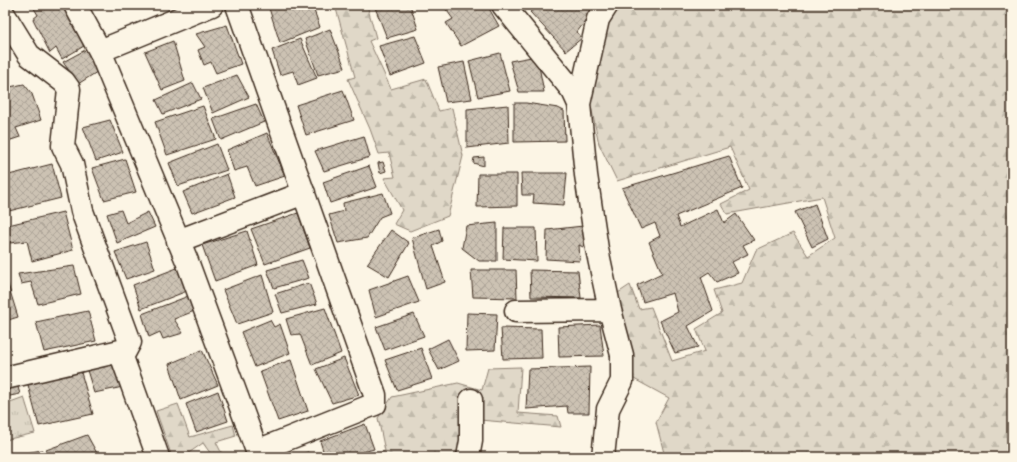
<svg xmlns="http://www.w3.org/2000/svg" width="1017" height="462" viewBox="0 0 1017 462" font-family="'Gochi Hand',sans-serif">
<defs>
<pattern id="grass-tufts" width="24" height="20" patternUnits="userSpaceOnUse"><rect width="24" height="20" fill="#e0d8c8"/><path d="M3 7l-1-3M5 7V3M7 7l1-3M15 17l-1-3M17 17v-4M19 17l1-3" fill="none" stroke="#c1baab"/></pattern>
<pattern id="forest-firs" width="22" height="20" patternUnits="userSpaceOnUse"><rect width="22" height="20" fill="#e0d8c8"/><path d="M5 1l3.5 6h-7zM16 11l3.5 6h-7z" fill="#c1baab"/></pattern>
<pattern id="building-cross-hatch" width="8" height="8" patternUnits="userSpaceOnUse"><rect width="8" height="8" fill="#ccc2b3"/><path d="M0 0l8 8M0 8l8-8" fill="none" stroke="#b0a79a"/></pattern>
</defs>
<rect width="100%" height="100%" fill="#fcf5e5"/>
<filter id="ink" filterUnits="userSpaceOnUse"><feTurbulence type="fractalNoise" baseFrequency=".025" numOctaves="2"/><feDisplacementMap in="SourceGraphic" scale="8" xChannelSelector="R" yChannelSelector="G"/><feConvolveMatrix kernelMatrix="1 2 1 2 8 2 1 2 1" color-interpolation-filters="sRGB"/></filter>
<g filter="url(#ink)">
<!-- grass -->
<path fill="url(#grass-tufts)" stroke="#8e8173" d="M24 397 35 433 5 440V404Z"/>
<!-- forest -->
<path fill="url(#forest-firs)" stroke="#8e8173" d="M335 5H367L376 38 369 41 391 89 426 79 439 111 452 108 463 156 448 216 410 231 394 224 402 210 384 178 395 177 389 153 379 154 370 129 348 79 355 77Z
M619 5H1012V457H665L656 422 669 398 634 379 615 295 630 285 639 309 651 307 672 361 705 351 696 329 722 313 714 290 742 283 756 250 793 233 808 256 835 238 822 197 727 214 721 204 749 190 730 147 617 181 599 144 588 92 604 31Z
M521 367 518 413 558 416 561 427 468 419 461 457H368L385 451 378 418 392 397 458 383 482 390 488 368Z
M178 404 190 437 233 425 236 436 216 442 222 454 219 457H213L203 443 183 457H172L156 411Z"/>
<!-- building -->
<path fill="url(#building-cross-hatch)" stroke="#3b2a1e" d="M32 5H63L84 46 62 59 56 48 50 53 33 19 38 15Z
M268 5H312L320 27 280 43Z
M374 5H410L418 29 387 38Z
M454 5H470L472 9 481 5H487L499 26 461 46 446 23 453 19 445 8Z
M538 5H587L593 11 577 32 582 38 566 51 530 12Z
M227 25 241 64 216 73 211 62 204 65 198 50 205 47 196 34Z
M330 29 345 68 318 75 305 39Z
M415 36 426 63 390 76 379 46Z
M300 39 317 78 298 85 293 71 280 75 272 50Z
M173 41 185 81 162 90 145 52Z
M87 49 100 70 78 84 63 62Z
M500 53 510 91 478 97 469 61Z
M537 56 544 92H519L510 61Z
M464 62 472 99 446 102 438 67Z
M237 75 249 97 213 113 203 88Z
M193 83 201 99 163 114 156 100Z
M24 84 32 94 41 120 16 128 20 137 5 142V88Z
M343 90 354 120 306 135 296 105Z
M514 103H526L558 108 564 111 565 141 514 142Z
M256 104 264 122 221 140 213 119Z
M508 105 509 143 467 148V109Z
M203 106 216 139 167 155 155 122Z
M110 120 123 152 96 161 83 127Z
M267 133 285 176 255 186 247 167 234 171 227 150Z
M364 136 370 157 324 171 315 151Z
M217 144 227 170 178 186 169 163Z
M729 156 742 188 676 216 680 227 718 209 724 223 736 214 754 240 743 245 748 254 732 262 738 273 717 282 709 272 701 277 713 311 688 326 698 347 675 353 660 321 678 312 673 293 643 302 637 285 662 273 649 242 660 236 655 223 641 229 622 188Z
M484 157V166L473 163 474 158Z
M125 159 136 192 104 200 92 168Z
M383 162 386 171 380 173 378 163Z
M52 164 61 198 5 212V176Z
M369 166 377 187 330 203 323 182Z
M521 173H567L564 205 533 203 534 195H522Z
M227 174 235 197 192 213 183 192Z
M478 174H517V206L477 207Z
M383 193 390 213 380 217 367 238 338 243 329 215 344 211 343 203Z
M815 204 828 239 812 247 795 212Z
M121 210 126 223 148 212 155 227 117 243 107 214Z
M63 212 73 250 32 261 27 241 10 243 8 225Z
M298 213 310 248 265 264 251 229Z
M497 223V261H479L462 248 466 226Z
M583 226 585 248 579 245 580 261 546 259 547 230Z
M504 228H536L537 261 503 259Z
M439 229 442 241 433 246 445 282 426 289 412 238Z
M391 230 409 243 389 277 367 264Z
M247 231 258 265 215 281 202 245Z
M146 242 155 269 126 279 115 252Z
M302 260 309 278 274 288 267 270Z
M74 266 81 294 38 304 31 282 21 284 18 274Z
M177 268 187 291 141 309 133 285Z
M471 270H516L517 298 473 297Z
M530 270 578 271 581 298 531 297Z
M262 275 273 312 237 324 223 290Z
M408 276 419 302 376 317 369 290Z
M5 278H6L18 317 5 321Z
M309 283 317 304 282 313 275 294Z
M191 295 197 310 174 319 183 333 163 339 160 332 149 337 142 314Z
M325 308 341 353 312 365 300 334 291 335 286 319Z
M88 311 96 341 44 352 36 322Z
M467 313 497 314 495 350 466 351Z
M414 314 424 336 385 350 376 327Z
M270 320 274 327 280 324 290 353 255 367 241 332Z
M600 325 604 356 559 357 558 327Z
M501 328 541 329 542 358 503 359Z
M448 339 459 361 439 370 428 349Z
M421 348 432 379 397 390 385 360Z
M202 350 218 385 181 400 169 364Z
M344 358 359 395 332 403 316 369Z
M117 360 123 387 94 393 86 367Z
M291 360 308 411 278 421 260 371Z
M590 367 589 413H568L567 406 526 409 528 369Z
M80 369 93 414 39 426 28 385Z
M17 384 20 394 5 397V386Z
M218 391 228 421 196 432 186 404Z
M365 424 374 449 356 454 357 457H325L320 441Z
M87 435 99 457H49L46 450Z
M42 450 44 457H5Z
M308 452 310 457H295Z"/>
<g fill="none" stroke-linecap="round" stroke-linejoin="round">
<!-- minor casing -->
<g stroke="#3b2a1e" stroke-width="25">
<path id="minor" d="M75 5 100 51 187 261 257 451 375 404V395L237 5
M503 5 573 91 579 104
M5 16 29 55 64 82 69 89 63 146 72 164 82 211 130 342 122 357 158 457
M100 51 212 5
M178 241 304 193
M516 311 610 310
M5 378 120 351
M468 457 471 441V400
M603 457 608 409 622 381V355L610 310 597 249 586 175 579 104 598 19 607 5"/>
</g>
<!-- minor -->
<use href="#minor" stroke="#fcf5e5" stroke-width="22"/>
</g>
</g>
<!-- margin -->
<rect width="1017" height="462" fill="none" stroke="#fcf5e5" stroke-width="20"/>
<rect x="10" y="10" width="997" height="442" fill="none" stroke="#3b2a1e" stroke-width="1.5" filter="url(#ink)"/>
</svg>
